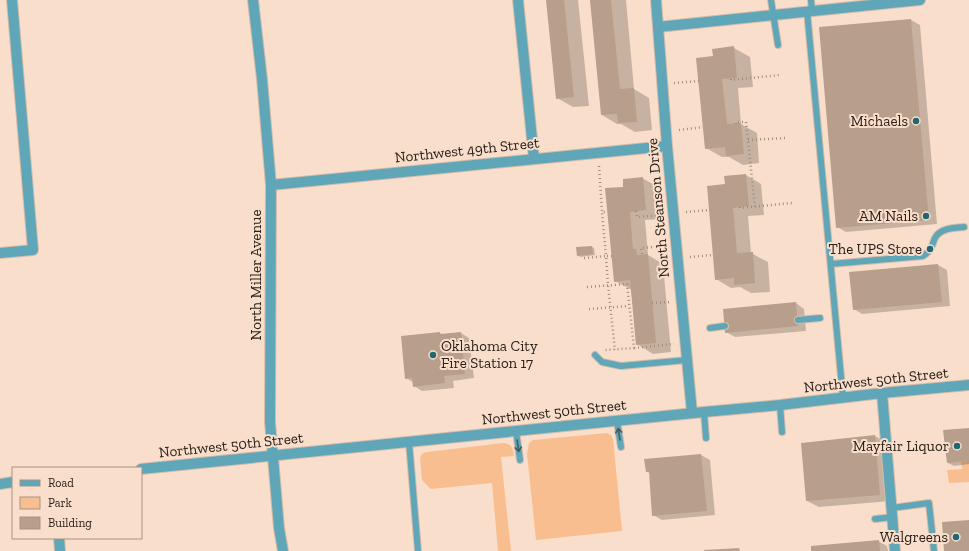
<svg xmlns="http://www.w3.org/2000/svg" width="969" height="551" viewBox="0 0 969 551" font-family="'Zilla Slab',serif">
<rect width="100%" height="100%" fill="#f9dfcb"/>
<!-- green -->
<path fill="#f8be90" d="M607 433 611 435 613 439 622 531 536 540 527 454 529 443 533 440Z
M503 443C512 444 513 448 514 456L501 457 511 551H498L492 483 431 489 422 480 420 458C421 454 423 453 427 452Z
M969 461V482L949 483 947 470 962 469 961 462Z"/>
<!-- shadow -->
<path fill="#0003" d="M547 0H578L589 106 573 107 557 98Z
M591 0H626L634 89 649 98 652 130 635 132 621 124H617L602 115Z
M911 20 920 25 937 224 846 232 837 227Z
M734 48 750 57 753 87 738 88 741 124 757 133 759 163 743 165 729 157H722L706 148 714 57Z
M746 175 761 184 764 215 748 216 751 253 768 262 770 292 751 293 740 287 731 288 716 279 726 185Z
M642 178 658 187 661 219 645 220 648 255 663 264 671 352 653 354 637 344 632 290 615 281 624 188Z
M592 247 594 248 595 255 580 257 578 255Z
M938 265 947 270 950 306 862 314 854 309Z
M796 303 804 309 806 331 735 337 726 332Z
M440 333 443 335 461 333 469 338 474 378 453 381 454 388 422 391 414 386 413 382 406 378 402 337Z
M969 429V464L954 466 948 463Z
M875 436 886 442 891 501 819 507 807 501Z
M701 455 710 460 715 515 662 520 653 515 650 473 647 472Z
M878 541 887 546 888 551H812Z"/>
<!-- building -->
<path fill="#b89f8c" d="M546 0H564L574 97 556 99Z
M590 0H611L620 89 634 88 637 122 618 123 617 114 601 115Z
M911 19 929 220 836 228 819 27Z
M734 46 737 78 722 79 727 124 741 123 744 154 726 156 725 147 705 149 696 58 713 56 712 49Z
M746 174 749 206 733 208 737 253 753 252 755 283 734 285V278L715 280 707 186 725 184 724 176Z
M643 177 646 210 630 212 633 249H636L637 255 648 254 656 343 636 345 630 280 614 282 605 188 623 187V179Z
M592 246 593 254 577 256 576 247Z
M938 264 942 302 853 310 849 272Z
M796 302 798 326 725 333 723 309Z
M440 332V334L461 332 465 374 444 376 445 383 413 387 412 378 405 379 401 336Z
M969 428V461L947 463 943 430Z
M875 435 880 495 806 501 801 443Z
M701 454 707 511 652 516 649 472H646L644 459Z
M969 520V551H944L942 522Z
M879 540 880 551H811V546Z
M739 548 740 551H704V550Z"/>
<g fill="none" stroke-linecap="round" stroke-linejoin="round">
<!-- service casing -->
<g stroke="#d4bdab" stroke-width="8">
<path id="service" d="M771 0 778 45
M811 0 812 11
M807 11 843 398
M831 264 923 256C932 250 931 247 935 238 940 228 954 228 964 227
M798 320 820 318
M710 328 725 326
M595 355 602 362 621 366 687 360
M780 405 782 432
M704 412 706 438
M617 421 621 447
M516 431 520 460
M409 442 411 466 418 551
M892 508 929 503 934 551
M875 519 893 517"/>
</g>
<!-- minor casing -->
<g stroke="#d4bdab" stroke-width="12">
<path id="minor" d="M253 0 262 79 271 185 270 422 279 528 283 551
M518 0 534 159
M656 0 667 146 692 413
M658 27 920 0
M271 185 667 146
M0 253 33 250 12 0
M882 393 895 551
M59 538 60 551"/>
</g>
<!-- tertiary casing -->
<g stroke="#d4bdab" stroke-width="12">
<path id="tertiary" d="M141 469 704 412 780 405 882 393 969 385
M0 484 13 482"/>
</g>
<!-- path -->
<path stroke="#a08d7f" stroke-width="2.5" stroke-dasharray="1 3" stroke-linecap="butt" d="M731 79V80L780 75
M674 83 699 81
M736 124V122H746L755 207
M679 130 703 127
M748 140 786 138
M599 166 602 212
M740 207V208L792 203
M636 211 637 217 662 215
M686 212 709 210
M642 254 641 248 664 246
M612 256H606L608 285 615 350
M690 257 713 255
M584 258 606 256 602 212H607
M587 287 627 284 634 348 605 350
M652 303 671 302
M589 309 629 306
M634 348 674 344"/>
<!-- service -->
<use href="#service" stroke="#5fa6b8" stroke-width="6"/>
<!-- minor -->
<use href="#minor" stroke="#5fa6b8" stroke-width="10"/>
<!-- tertiary -->
<use href="#tertiary" stroke="#5fa6b8" stroke-width="10"/>
</g>
<!-- one-way arrows -->
<defs><path id="oneway-shaft" d="M-6 0H5M1.5-3L5.5 0L1.5 3" fill="none" stroke-width="1.6" stroke-linecap="round" stroke-linejoin="round"/></defs>
<g stroke="#425c61">
<use href="#oneway-shaft" transform="translate(619 434) rotate(-99)"/>
<use href="#oneway-shaft" transform="translate(518 446) rotate(82)"/>
</g>
<!-- markers -->
<g fill="#206676" stroke="#f9dfcb" stroke-width="1.5">
<circle cx="916" cy="121" r="4"/>
<circle cx="926" cy="216" r="4"/>
<circle cx="930" cy="249" r="4"/>
<circle cx="433" cy="355" r="4"/>
<circle cx="957" cy="446" r="4"/>
<circle cx="956" cy="537" r="4"/>
</g>
<g text-anchor="middle" stroke-width="4" stroke-linejoin="round" paint-order="stroke">
<!-- poi labels -->
<g font-size="15" fill="#2a2019" stroke="#f9dfcb" text-anchor="end">
<text x="908" y="126">Michaels</text>
<text x="918" y="221">AM Nails</text>
<text x="922" y="254">The UPS Store</text>
<text x="441" y="351" text-anchor="start">Oklahoma City<tspan x="441" dy="17">Fire Station 17</tspan></text>
<text x="949" y="451">Mayfair Liquor</text>
<text x="948" y="542">Walgreens</text>
</g>
<!-- street labels -->
<g font-size="15" fill="#2a2019" stroke="#f9dfcb">
<text transform="translate(467 150) rotate(-6)" y="5">Northwest 49th Street</text>
<text transform="translate(658 208) rotate(-95)" y="5">North Steanson Drive</text>
<text transform="translate(256 275) rotate(-90)" y="5">North Miller Avenue</text>
<text transform="translate(876 380) rotate(-6)" y="5">Northwest 50th Street</text>
<text transform="translate(554 412) rotate(-6)" y="5">Northwest 50th Street</text>
<text transform="translate(231 445) rotate(-6)" y="5">Northwest 50th Street</text>
</g>
</g>
<!-- legend -->
<rect x="12" y="467" width="130" height="72" fill="#f9dfcb" stroke="#a69384"/>
<rect x="20" y="480" width="20" height="6" fill="#5fa6b8" stroke="#a69384"/>
<text x="48" y="487" font-size="12" fill="#2a2019">Road</text>
<rect x="20" y="497" width="20" height="12" fill="#f8be90" stroke="#a69384"/>
<text x="48" y="507" font-size="12" fill="#2a2019">Park</text>
<rect x="20" y="517" width="20" height="12" fill="#b89f8c" stroke="#a69384"/>
<text x="48" y="527" font-size="12" fill="#2a2019">Building</text>
</svg>
